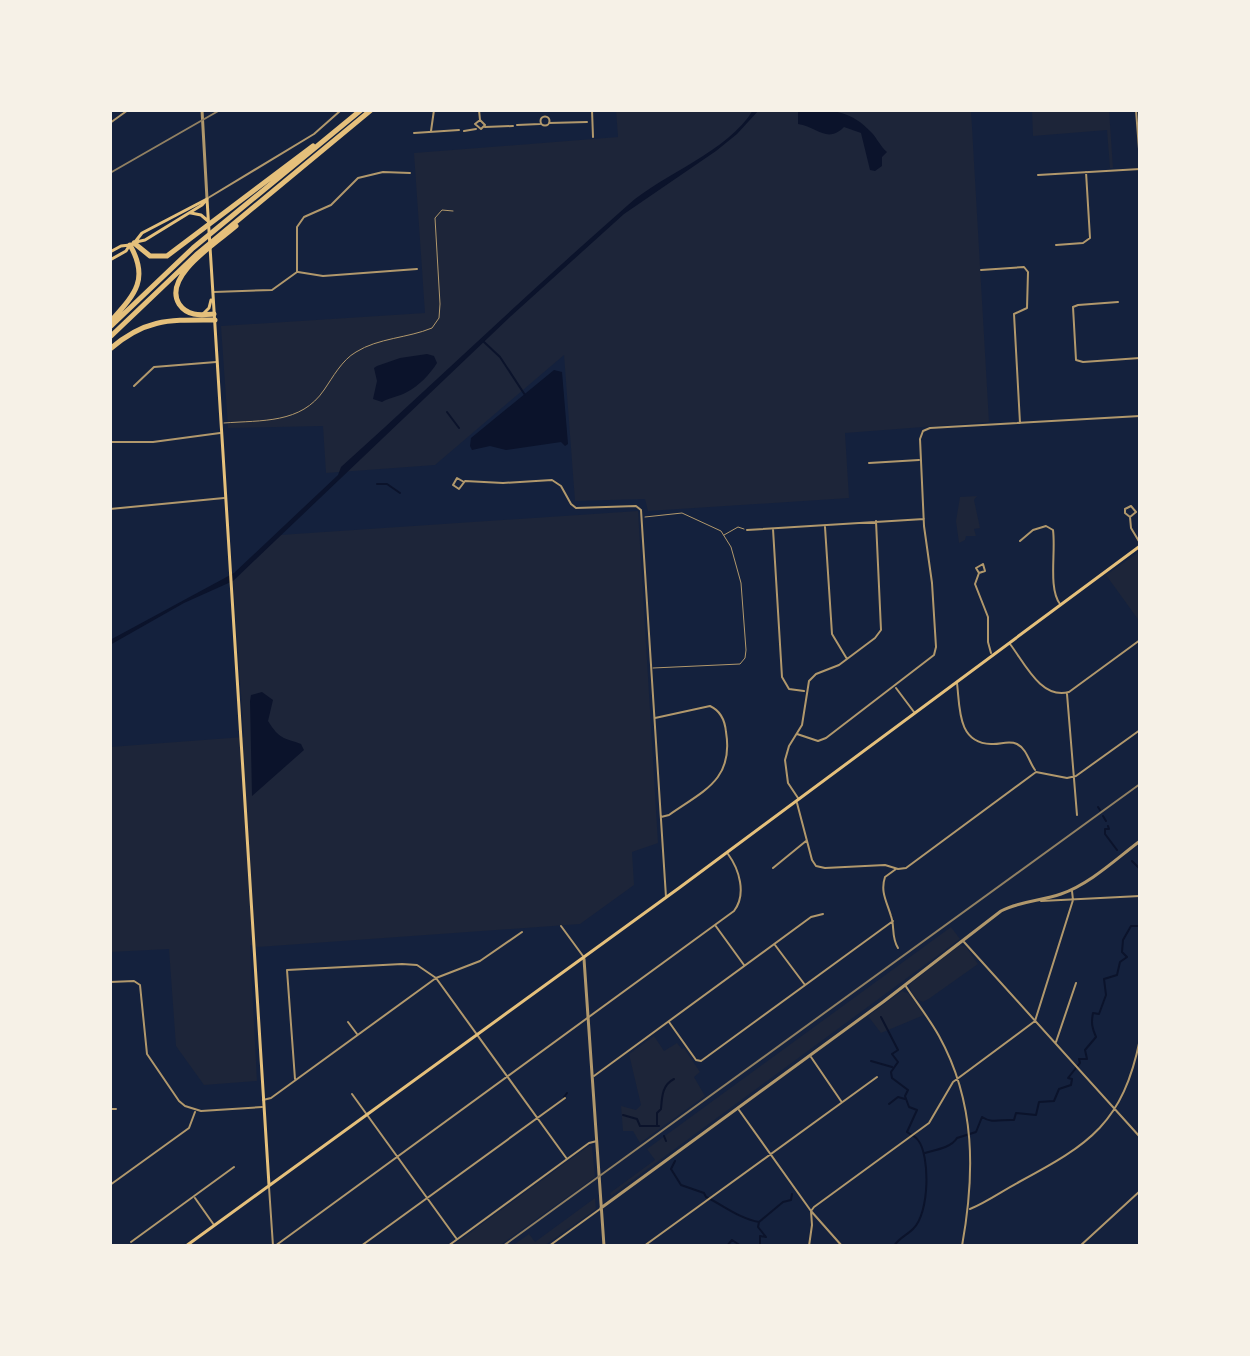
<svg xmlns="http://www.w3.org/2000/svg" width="1250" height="1356" viewBox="0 0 1250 1356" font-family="'Fira Sans',sans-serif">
<rect width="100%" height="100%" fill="#14213d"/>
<!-- green -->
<path fill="#1d2539" d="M616 110H971L989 422 845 433 849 498 648 511 645 499 575 501 564 355 435 465 326 473 323 426 228 428 221 326 425 313 414 153 618 137Z
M1032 110H1109L1113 168H1110L1107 130 1033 136Z
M977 496 974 500 980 528 974 529 976 536H966L965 540 959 543 956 521 960 497Z
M638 511 658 843 632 852 634 885 580 924 258 947 250 945 257 1081 204 1085 176 1046 169 949 110 952V747L244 737 233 581 280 535Z
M1140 551V622L1106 575Z
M951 927 960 939 611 1196 610 1193 655 1160 647 1149Z
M960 945 966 947 978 964 930 998 923 1002C916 1000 909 992 910 984Z
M902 991 909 994 924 1015 881 1033 868 1016Z
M654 1036 664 1051 677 1043 682 1049 684 1048 700 1072 694 1077 705 1096 640 1143 633 1131H623L621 1106 636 1110 641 1105 629 1054Z
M590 1145 592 1147 595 1177 499 1246H452Z
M595 1198 596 1209 544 1246H512L529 1234 535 1242Z"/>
<!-- water -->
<path fill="#0b132b" d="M753 110H759L737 134 716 151 624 214 510 317 233 581 184 603 110 645V640L234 573 338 475 341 467C437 380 531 290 628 205 664 173 728 152 753 110Z
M798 110C827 110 849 108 871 132 877 138 880 146 887 152L882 157V166L875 171 870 170 861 133 844 127C827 144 818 127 798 124Z
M427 354 434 356 437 363C430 374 419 386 407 392 398 397 391 397 382 402L373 399 377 381 374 368 377 366 400 358Z
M554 370 562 372 568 444 565 446 561 442 506 450 490 446 472 450 470 446 471 438Z
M262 692 273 700 268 721C280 740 283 737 301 744L304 750 252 796 250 701 251 695Z"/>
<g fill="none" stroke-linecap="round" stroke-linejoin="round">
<!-- stream -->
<path stroke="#0b132b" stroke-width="2" d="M484 342 500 357 525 395
M447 412 459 428
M377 484H387L400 493
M1098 807 1100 810
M1103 816 1106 821
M1108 826 1109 829H1105V834L1117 850
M1132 861 1140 869
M881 1017 898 1050 892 1054 898 1062 891 1072 892 1078 908 1090 905 1096 909 1107 917 1110 907 1132C911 1135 915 1136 918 1140 930 1155 930 1213 913 1229 906 1236 900 1237 894 1246
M871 1061 892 1067
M564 1097 567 1093
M889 1104 898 1097 905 1099
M623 1115 637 1119 640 1126H659
M657 1125V1113L661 1109C662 1097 662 1085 674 1079
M664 1136 666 1141
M925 1153C935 1150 951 1148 957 1138L976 1132 982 1117C992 1124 1002 1119 1014 1120L1016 1113 1036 1115 1039 1102 1054 1101 1059 1089 1071 1085 1072 1079 1068 1078 1080 1063 1079 1059H1087L1085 1050 1096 1037C1092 1028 1091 1023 1093 1013L1099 1014 1106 995 1104 979 1117 975 1120 962 1127 957 1122 952 1123 940 1131 926H1140
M675 1161 671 1169 681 1185 704 1193 706 1197C723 1205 740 1219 759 1222L758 1227 766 1237 760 1236V1246
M759 1222 783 1202 791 1200 792 1194
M727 1246 732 1240 741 1246"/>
<!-- service -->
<path stroke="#b1986c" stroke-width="1" d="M224 423C262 420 301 424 324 390 333 377 342 360 356 352 378 338 408 338 432 328L439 318 440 304 435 218 442 210 453 211
M645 517 682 513 721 531 731 547 741 583 746 650 745 658 740 664 653 668
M724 535 738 527 744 529"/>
<!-- minor -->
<path stroke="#b1986c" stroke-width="2" d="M479 110 480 120 475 124 481 129 485 125 480 120
M592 110 593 137
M1136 110 1140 162
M540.5 121a4.5 4.5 0 1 1 9 0a4.5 4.5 0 1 1-9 0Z
M110 123 128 110
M549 123 587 122
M517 125 540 124
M485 127 513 126
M431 131 434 110
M464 131 476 129
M414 133 459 130
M1038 175 1140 169
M208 198 314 134 340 111
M1056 245 1083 243 1090 238 1086 172
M981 270 1024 267 1028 272 1027 308 1014 314 1020 423
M298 272 323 276 417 269
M214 292 272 290 297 272V227L304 217 331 205 358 178 383 172 410 173
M1118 302 1078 305 1073 307 1076 360 1083 362 1140 358
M134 386 154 367 216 362
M110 442H153L220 433
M869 463 919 460
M464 482 457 478 453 485 459 489 465 481 503 483 552 480 561 486 571 504 576 508 636 506 641 510 666 897
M110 509 224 498
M1130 517 1136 512 1131 506 1125 509V513L1130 517 1131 528 1140 543
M825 527 832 634 847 659
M773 529 782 677 789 689 804 691
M747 530 924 519
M1020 541 1033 530 1046 526 1053 530C1056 552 1048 588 1060 604
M979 573 985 571 983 564 976 568 979 573 975 584 988 617V642L991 653
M1010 644C1024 662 1041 700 1069 692L1140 640
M957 683C960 707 957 743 991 744 1000 745 1008 740 1017 744 1027 749 1029 762 1035 770
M896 688 914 712
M1067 694 1077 815
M655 718 710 706C721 711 725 721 726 732 734 780 703 791 669 815L661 817
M797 734 818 741 826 738 934 655 936 647 932 583 924 526 920 439 923 431 930 428 1140 416
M798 798 788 783 785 760 789 746 802 725 809 681 816 674 839 665 875 638 881 630 876 521
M797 803 812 860 816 866 825 868 885 865 898 869 906 868 1036 772 1067 778 1076 776 1140 730
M773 868 806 841
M896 869 885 877C880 892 887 902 891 916 895 927 891 937 898 948
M1041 901 1140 896
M715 925 744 965
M561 926 583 956
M964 942 1140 1137
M775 945 805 985
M110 982 134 981 140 985 147 1054 179 1101 185 1106 201 1111 262 1107
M905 985C916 1002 929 1018 939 1036 976 1103 975 1174 962 1246
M348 1022 357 1034
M669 1022 696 1060 701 1061 893 921
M1056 1042 1076 983
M811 1057 841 1101
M594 1076 811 917 823 914
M295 1079 287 970 402 964 417 965 436 978 567 1159
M352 1094 456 1238
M263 1100 271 1098 436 978 480 961 522 932
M110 1109H116
M739 1110 811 1211 842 1246
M110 1185 189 1128 195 1112
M269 1187 273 1246
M195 1198 214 1225
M970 1209C987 1202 1002 1191 1019 1182 1090 1144 1123 1123 1140 1039
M131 1242 234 1167
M275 1246 734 911C747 894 739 869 728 854
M361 1246 565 1098
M448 1246 589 1143 597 1141
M549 1246 600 1209
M644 1246 877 1077
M809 1246 812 1225 811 1211 814 1207 929 1123 953 1082 1035 1021 1073 900 1072 891
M1080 1246 1140 1191"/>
<!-- tertiary -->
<path stroke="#b1986c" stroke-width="3" d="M202 110 207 199
M584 959 604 1246
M601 1208 883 1002 1001 911C1020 901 1041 901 1061 894 1090 884 1116 859 1140 841"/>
<!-- secondary -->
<path stroke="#e5c07b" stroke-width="3" d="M207 199 269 1185
M191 213 201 215 208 221
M135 242 142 233 207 199
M136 242 145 240 202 205 207 199
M110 252 121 246 130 245
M110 260 126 251 129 246
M203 314 209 308 211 300
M186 1246 679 888 1140 546"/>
<!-- motorway -->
<path stroke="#e5c07b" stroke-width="5" d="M134 243 150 256H167L313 146
M214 314C201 315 188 317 179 304 162 276 218 242 236 226
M110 322C134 295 150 280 130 245
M110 327 193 248 361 110
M110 337 196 255 371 110
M110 349C146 318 170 320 215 320"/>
<!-- rail -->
<path stroke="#918062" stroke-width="2" d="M110 173 220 110
M503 1246 1140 784"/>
</g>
<!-- border -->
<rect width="1250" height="1356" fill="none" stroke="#f6f1e7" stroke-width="224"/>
</svg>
